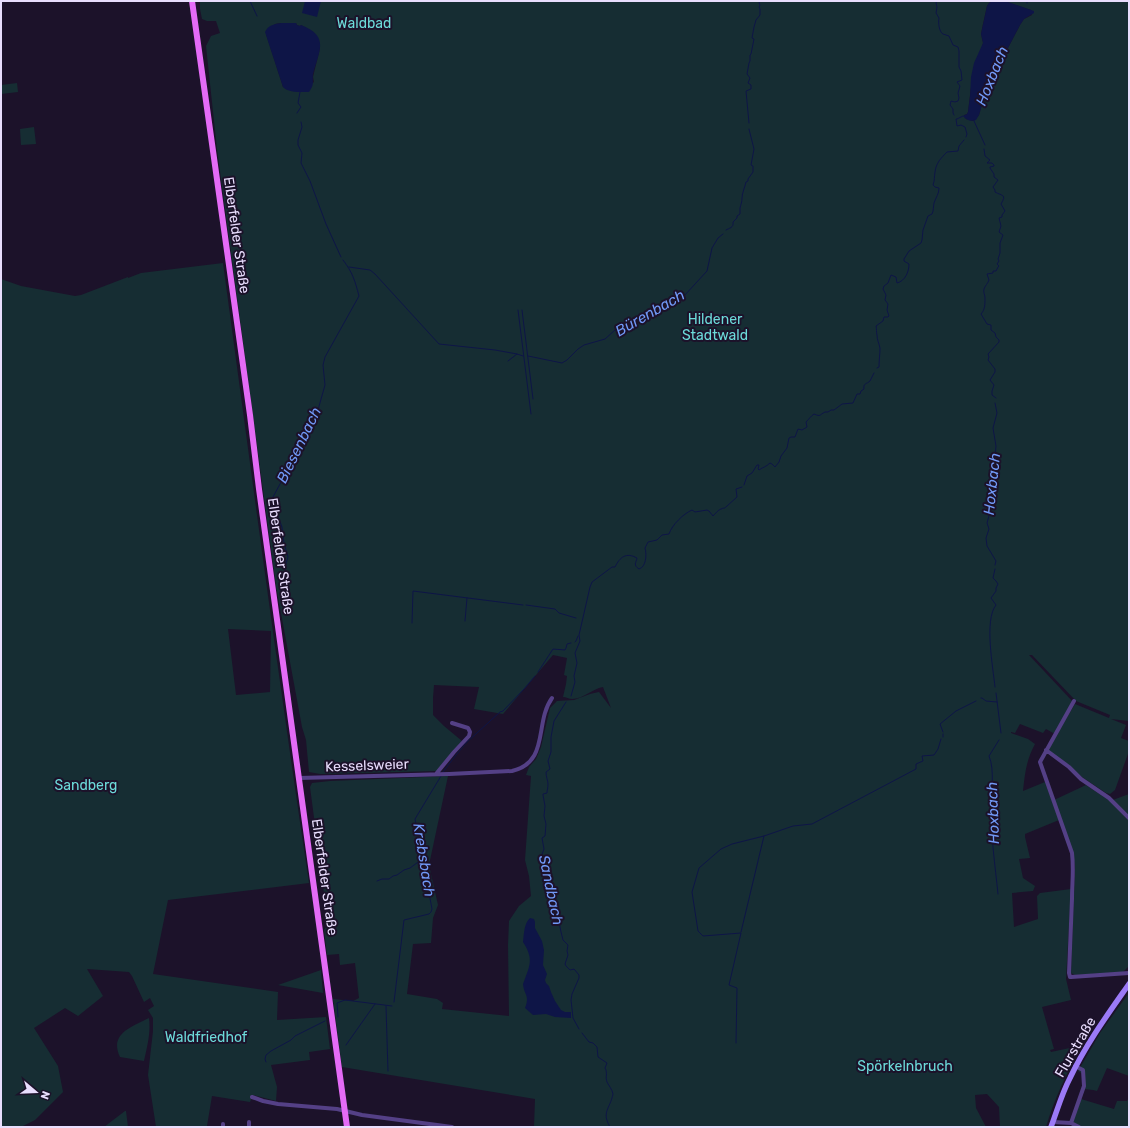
<svg xmlns="http://www.w3.org/2000/svg" width="1130" height="1128" viewBox="0 0 1130 1128" font-family="Rubik,sans-serif">
<rect width="100%" height="100%" fill="#1c122a"/>
<!-- green -->
<path fill="#162d33" fill-rule="evenodd" d="M200 1H993L989 3 987 6 983 24 981 34 983 43 971 87 968 112 967 114 964 115 966 119 973 121 979 115 983 101 990 90 997 69 1020 25 1024 19 1032 15 1031 10 1004 1H1129V721L1111 719 1126 725 1121 738 1129 741V751L1115 790 1110 794 1106 793 1082 777 1049 751 1048 749 1075 704 1109 718 1110 715 1076 701 1032 655H1029L1074 703 1055 734 1046 729 1043 733 1020 724 1015 733 1011 732V733L1028 739 1035 744C1026 761 1025 773 1023 791L1045 782 1059 820 1025 834V837L1030 858 1019 859 1023 878 1035 886 1033 891 1012 893 1014 927 1038 919 1037 896 1040 893 1071 889 1066 979 1071 1000 1042 1007 1054 1049 1050 1050 1051 1052 1079 1046V1050C1066 1075 1054 1100 1046 1127H1000L999 1107 987 1094 975 1095 976 1108 986 1127H534L535 1099 342 1067 333 999 353 1001 359 998 355 963 340 965 339 954 327 955 324 930 328 924 310 787 312 783 330 781 448 776 429 865 438 905 433 918 431 943 413 944 407 994 437 999 443 1003 442 1009 509 1016 508 945 509 921 519 906 531 896 529 876 525 860 531 776 526 775 529 767 536 759 541 747 550 708 557 701 574 700 590 694 599 692 611 708 603 687C592 689 583 699 572 699 569 699 566 697 563 697L566 684 567 676 564 675 567 658 553 655 503 714 474 709 479 687 434 685 433 698V715L444 726 462 741 438 771 320 774 309 772 306 740 302 727 276 586 217 149 206 46 211 36 220 33 216 21H207L202 19 200 9ZM281 23H296L297 25 300 26 301 25 313 32 320 48 313 77 314 82 301 92 283 87 266 34 275 24Z
M17 83 18 92 1 94V85Z
M34 127 36 144 21 145 20 129Z
M223 263C251 470 278 676 309 883L168 900 153 974 278 992 277 1020 326 1017 330 1049 309 1052 310 1060 271 1065 277 1087 276 1101 253 1095 250 1102 212 1096 207 1126H204V1127H156L148 1075 153 1031V1018L148 1010 154 1006 150 998 144 1002 132 976 129 972 87 969 103 996 78 1016 65 1008 34 1028 58 1066 63 1092 35 1120 21 1127H1V279L21 286 75 296 81 295 128 277V278L141 273ZM228 629 271 631 270 692 236 695Z
M1086 785 1110 801 1129 794V966L1123 972 1075 975 1071 973 1075 868 1074 860 1054 800Z
M321 970 323 993 278 985Z
M1128 994H1129V1076L1107 1068 1097 1091 1093 1090 1084 1089V1075L1078 1071 1100 1033Z
M149 1018C151 1033 147 1047 144 1061L120 1057C109 1034 131 1027 149 1018Z
M1129 1097V1127H1081L1073 1122 1081 1099 1114 1109 1117 1101H1127Z
M126 1111 128 1127H104L125 1111Z"/>
<!-- water -->
<path fill="#0e1547" d="M305 1H321L317 17 302 13Z
M993 1H1005L1031 10 1034 11V13L1024 19 1020 25 997 69 990 90 983 101 979 115 976 120C971 122 966 120 963 116L967 114 968 112 970 97 971 77 974 63 983 43 981 34 987 6 989 3Z
M281 23H296L297 25 300 26 301 25C330 36 319 51 313 74 312 82 315 84 309 92 302 92 288 93 283 87L265 32C268 25 275 24 281 23Z
M530 918 534 919 535 922V928L542 941 544 950 543 965 547 974 545 980 546 983 549 986 551 992 555 1001 561 1010 565 1012H571V1018L555 1017 546 1014 533 1015 525 1008C530 995 524 995 523 984 530 965 534 959 523 942 524 934 524 923 530 918Z"/>
<g fill="none" stroke-linecap="round" stroke-linejoin="round">
<!-- stream -->
<path stroke="#0e1547" stroke-width="1" d="M250 1 257 16
M937 1 936 3 937 7 936 13 939 18C938 22 939 32 943 34 945 35 947 35 949 36L953 45 958 47 959 51V67L961 71 962 80 957 82 960 86 958 93 959 98 958 101 955 102 951 101 950 105 953 109V113L954 115
M1027 3V1
M297 113 301 107 298 103 300 92
M963 116 957 119H956L957 126 961 125 965 127 967 134 966 137
M974 120V121L985 145
M301 122 302 127 298 140V145L302 153 301 163 310 181 326 224 341 257
M749 123 746 91 751 89V85L748 83 750 78 747 74 749 63 750 61V55L751 54 754 39 752 38 754 27 756 20 760 15V9L759 7 760 5 759 3 760 1
M984 149 985 156 990 160 987 163H992L994 165V166L990 167V168L994 174V177L998 180 993 187 995 190V192C1002 196 1007 194 1001 204L1005 211 1002 215V217L999 218 1001 226 999 232 1003 235 1000 243V253L998 259 999 261 997 264 999 266 998 267 996 271H993V273L987 274 989 280C988 283 985 286 984 289 983 292 985 295 985 298 985 304 985 310 981 314L987 324 991 325V330L995 333 996 337 999 340V342L988 354 989 357 988 360 995 369V372L990 380 994 385 992 391V395L996 398
M726 230C729 228 734 228 733 222L737 218V216L740 214C740 212 740 210 740 208 741 204 742 202 742 198 742 193 745 187 746 182L748 181V179L753 172V166L751 165 754 149 749 129
M349 267 370 270 375 274 439 344 495 350 517 354
M518 310 531 414
M522 310 533 399
M528 356 562 363 567 360 578 349 584 345 605 339 615 330 623 327 634 318 651 312 660 305 675 301 684 296 707 271 712 248 718 238 723 234
M508 361 517 354 523 356
M877 368 879 367C879 360 880 354 880 348 879 343 877 340 877 335 876 331 877 330 876 326L883 321 884 317H888L889 316 887 310 888 304 885 300 886 295 883 289 884 286 888 283 891 275 896 277 897 283C905 281 909 272 909 264L904 261V259L909 251 921 243 922 240 923 230 928 216 932 214C934 210 933 207 934 203 936 197 939 194 939 188L935 187 933 185C935 180 934 177 935 172 936 163 941 158 947 152L958 151 959 146 964 140
M744 485 747 476 752 473 757 465H759L758 469 759 470C763 467 766 467 770 463L772 464 775 467 779 462 781 456 787 448 789 438 791 437H795L798 429 802 430 807 427 806 422C809 419 811 416 814 414 821 417 819 415 825 412H828L831 410H834L842 404 853 403 857 394H860L861 391 864 389C863 383 867 384 870 381L874 373
M995 565 996 561 987 546 986 538 989 529 987 523 990 512 991 490 992 484 996 446 993 428 997 413 995 403
M285 567 288 557 284 543 282 527 274 506 273 497 316 417 325 385 323 365 325 357 359 296C355 281 353 273 343 260
M995 569 993 578 996 581 998 584 996 588V591L991 598 996 605C984 620 993 667 995 687
M526 605 555 609 559 613 576 618
M465 621 467 598
M412 623 413 591 523 605
M575 642 576 641 578 636
M538 672 553 649 565 650 566 648 567 644 571 643
M996 693 1001 733
M571 696 575 682 574 676 577 663 575 653 580 641 579 635 590 587 592 582 612 567H615C620 557 626 552 637 558 636 563 633 565 639 569 646 567 647 555 645 548L648 542 657 540 662 535 669 534C672 525 683 514 692 510L695 512 707 510 709 511 713 516C715 514 718 510 721 509 725 507 723 510 727 506 730 503 734 500 737 497L736 489 742 487
M981 698H982L986 701 997 702
M566 702 554 721 551 737V752L548 761 550 769 546 772C546 777 548 781 548 784 548 788 547 790 547 793L543 794V795L545 806 544 816 546 824 545 836 542 838 544 849 541 857 544 864V869L552 888 553 895 558 917 561 932 563 940 568 945 567 951 568 955 565 964 566 966 570 970 574 969 579 975V978L572 994 571 1000 573 1018 579 1029
M943 732 940 724 956 711 976 701
M943 734V737
M443 772 456 755 467 742 500 712 503 711 524 689 535 676
M377 881 382 879H389L393 876 397 875 404 870 410 868 421 860
M998 894C995 865 991 837 991 808 991 793 995 770 989 756L999 740
M741 932 764 836
M394 1002 404 920 429 914 431 912 432 909 415 819 441 776
M386 1006 388 1071
M338 1017 337 1003 345 1000 392 1006
M582 1033 589 1042 593 1043 597 1047 598 1057 607 1063 605 1068C608 1073 605 1077 607 1082 609 1086 612 1089 613 1094 610 1109 601 1112 610 1127
M736 1043 737 988 729 985 741 933 703 936 698 931 692 892 699 868 721 849 732 844 764 836 793 826 812 824 916 769V764L923 761 922 756 934 755 938 749 941 739
M346 1045 375 1004
M266 1062 265 1059 266 1055 271 1051 291 1040 295 1036 325 1021"/>
<!-- street -->
<path stroke="#544086" stroke-width="4" d="M1074 701 1040 762 1072 853C1074 870 1072 883 1072 899 1071 924 1070 949 1069 973L1070 977H1071L1129 973
M1046 750 1069 767 1081 779 1109 798 1129 818
M436 774 454 752 469 736 470 732 468 728 452 723
M299 778 449 774 512 771C550 762 534 723 552 698
M252 1097 263 1101 278 1104 337 1109 362 1115 452 1127
M1053 1122 1071 1123 1084 1086 1083 1070 1075 1066
M1071 1123 1079 1127
M223 1127V1124
M249 1127V1122"/>
<!-- secondary -->
<path stroke="#9b7af7" stroke-width="5.5" d="M1051 1127C1057 1111 1062 1093 1070 1078 1086 1044 1108 1014 1129 984"/>
<!-- primary -->
<path stroke="#e46bf6" stroke-width="6" d="M192 1 250 415 259 489 347 1127"/>
</g>
<g text-anchor="middle" stroke-width="4" stroke-linejoin="round" paint-order="stroke">
<!-- park labels -->
<g font-size="14" fill="#6cdad9" stroke="#1c122a">
<text x="364" y="28">Waldbad</text>
<text x="715" y="324">Hildener<tspan x="715" dy="16">Stadtwald</tspan></text>
<text x="86" y="790">Sandberg</text>
<text x="206" y="1042">Waldfriedhof</text>
<text x="905" y="1071">Spörkelnbruch</text>
</g>
<!-- street labels -->
<g font-size="14" fill="#e8ddfd" stroke="#1c122a">
<text transform="translate(237 235) rotate(82)" y="5">Elberfelder Straße</text>
<text transform="translate(281 556) rotate(82)" y="5">Elberfelder Straße</text>
<text transform="translate(367 765) rotate(-2)" y="5">Kesselsweier</text>
<text transform="translate(325 877) rotate(82)" y="5">Elberfelder Straße</text>
<text transform="translate(1075 1047) rotate(-60)" y="5">Flurstraße</text>
</g>
<!-- water labels -->
<g font-size="15" font-style="italic" fill="#7199f7" stroke="#1c122a">
<text transform="translate(992 76) rotate(-68)" y="5">Hoxbach</text>
<text transform="translate(650 313) rotate(-30)" y="5">Bürenbach</text>
<text transform="translate(299 445) rotate(-64)" y="5">Biesenbach</text>
<text transform="translate(992 484) rotate(-84)" y="5">Hoxbach</text>
<text transform="translate(993 813) rotate(-92)" y="5">Hoxbach</text>
<text transform="translate(424 860) rotate(81)" y="5">Krebsbach</text>
<text transform="translate(551 890) rotate(78)" y="5">Sandbach</text>
</g>
</g>
<!-- border -->
<rect width="1130" height="1128" fill="none" stroke="#e8ddfd" stroke-width="4"/>
<!-- north arrow -->
<g transform="translate(36 1092) rotate(109)" stroke="#1c122a" stroke-width="3" paint-order="stroke">
<path d="M0-3L7 15L0 10L-7 15Z" fill="#e8ddfd"/>
<text y="-6" font-size="11" font-weight="bold" text-anchor="middle" fill="#e8ddfd">N</text>
</g>
</svg>
